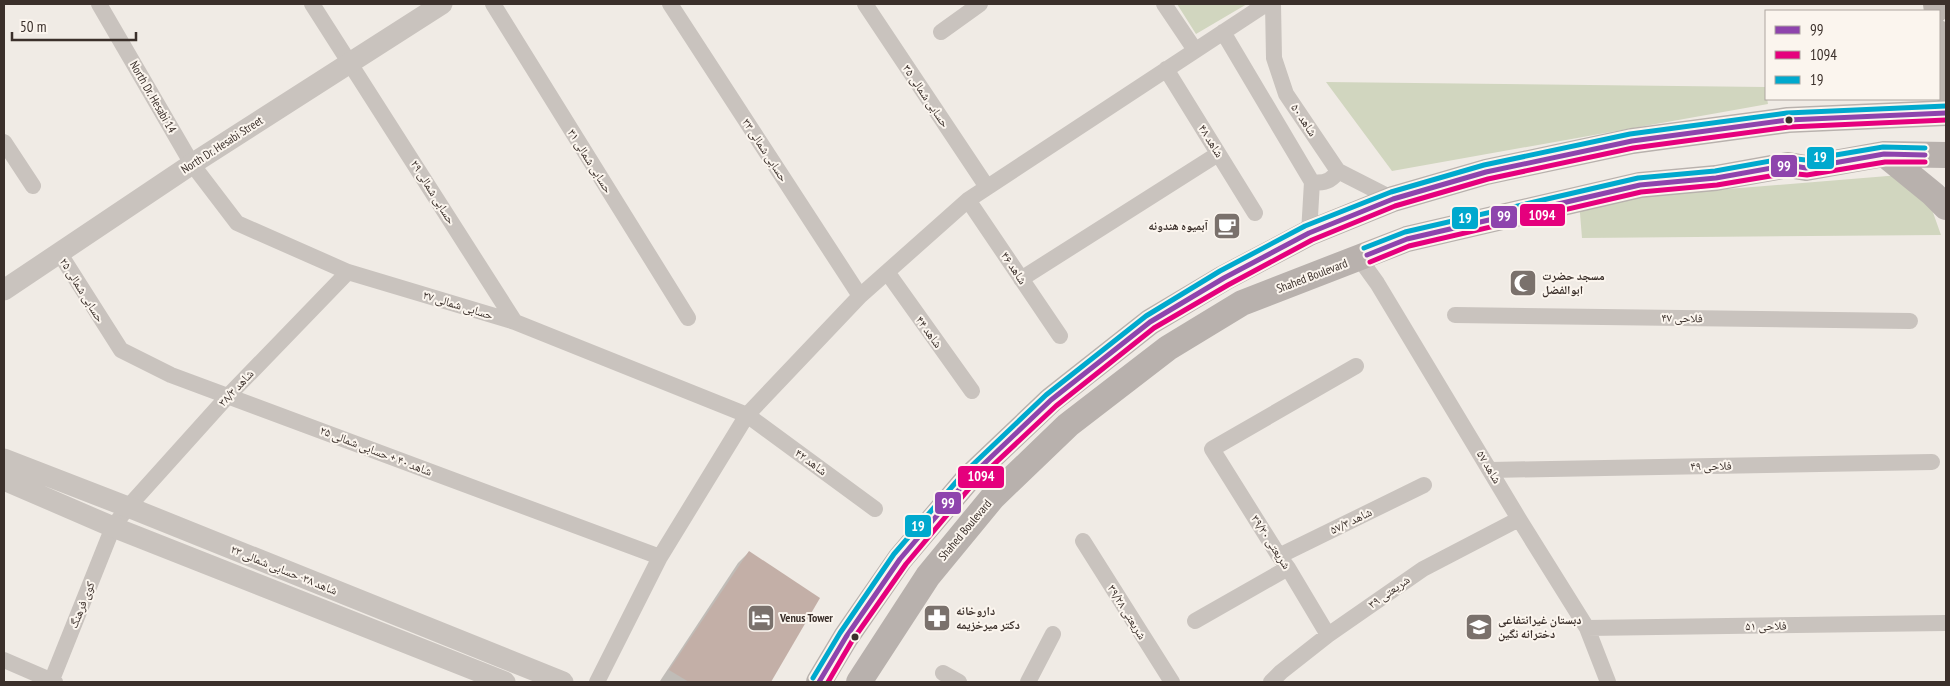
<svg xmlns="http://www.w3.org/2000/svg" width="1950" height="686" viewBox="0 0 1950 686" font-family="'PT Sans Narrow','Noto Naskh Arabic',sans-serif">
<rect width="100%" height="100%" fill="#f0ebe5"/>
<!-- green -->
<path fill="#d1d6bf" d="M1177 4H1247L1196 34Z
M1326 82 1765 87 1768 104 1392 171Z
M1900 175 1925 190 1941 235 1582 238 1579 201Z"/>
<!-- shadow -->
<path fill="#0003" d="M749 552 818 598 770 682H662L660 681 738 563Z"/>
<!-- building -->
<path fill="#c3afa7" d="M749 551 820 598 771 682H689L669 670Z"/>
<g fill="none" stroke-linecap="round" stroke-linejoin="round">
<!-- minor -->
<path stroke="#c9c3be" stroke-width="16" d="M99 4 192 164 237 223 348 272 515 322 747 415 875 509
M312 4 515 322
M493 4 688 318
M670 4 860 296
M865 4 987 187
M1164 4 1195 50
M1273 4 1274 58 1286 94 1338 171 1393 199
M941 32 980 4
M1223 32 1312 182 1309 233
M1166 69 1255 213
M4 142 33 186
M1312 182C1323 184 1332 181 1338 171
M968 200 1060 336
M60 254 121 350 171 375 660 557
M1359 258 1377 283 1519 519 1587 628 1608 682
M887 272 972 391
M1021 279 1218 154
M1455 315 1910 321
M1491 470 1932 462
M1083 541 1172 682
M1279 556 1424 485
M1195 621 1288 568
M1587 628 1945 623
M1328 635 1288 568 1279 556 1212 449 1356 366
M4 660 55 682
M943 673 959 682
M51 682 113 527 128 507 228 396 348 272
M597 682 660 557 747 415 860 296 968 200 1266 4
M1028 682 1053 634
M1271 682 1281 672 1328 635 1423 569 1519 519"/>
<!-- tertiary -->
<path stroke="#c9c3be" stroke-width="21" d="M4 290 192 164 442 4
M4 459 128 507 563 682
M4 480 113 527 505 682"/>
<!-- secondary -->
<path stroke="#bab3ae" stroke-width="24" d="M1935 4 1936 11
M1939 32 1946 92"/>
<!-- primary -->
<path stroke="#b8b1ad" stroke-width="26" d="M1884 154 1933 194 1946 207
M819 682 846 637 900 559 968 479 1051 400 1150 322 1224 278 1309 233 1393 199 1486 172 1632 141 1788 120 1946 113
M859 682 928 576 993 497 1068 425 1168 348 1242 303 1407 239 1640 185 1716 178 1788 165 1806 168 1884 154 1946 155"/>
<!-- bus-1 casing -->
<g stroke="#fbf5ee" stroke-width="9">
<path id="bus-1" d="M1367 255 1407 239 1640 185 1716 178 1788 165 1806 168 1884 154 1925 155
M819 682 846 637 900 559 968 479 1051 400 1150 322 1224 278 1309 233 1393 199 1486 172 1632 141 1788 120 1946 113"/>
</g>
<!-- bus-2 casing -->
<g stroke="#fbf5ee" stroke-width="9">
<path id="bus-2" d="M1370 262 1409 246 1641 192 1717 185 1788 173 1807 175 1885 162H1925
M828 682 852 641 906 564 973 484 1056 406 1154 328 1228 285 1312 240 1395 206 1488 179 1633 148 1789 127 1946 120"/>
</g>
<!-- bus-3 casing -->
<g stroke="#fbf5ee" stroke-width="9">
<path id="bus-3" d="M1364 248 1405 232 1638 178 1715 171 1787 158 1806 160 1883 147 1925 148
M813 678 840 633 894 554 963 474 1046 395 1146 316 1220 271 1305 226 1391 192 1484 165 1630 134 1787 113 1946 106"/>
</g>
<!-- bus-1 -->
<use href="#bus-1" stroke="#8e44ad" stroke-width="5"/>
<!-- bus-2 -->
<use href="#bus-2" stroke="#e5007d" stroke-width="5"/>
<!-- bus-3 -->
<use href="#bus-3" stroke="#00a9ce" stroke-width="5"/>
</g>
<!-- icons -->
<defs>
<g id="cafe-square" transform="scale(1.4375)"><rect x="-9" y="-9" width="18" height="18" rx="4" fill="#7a716c" stroke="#fbf5ee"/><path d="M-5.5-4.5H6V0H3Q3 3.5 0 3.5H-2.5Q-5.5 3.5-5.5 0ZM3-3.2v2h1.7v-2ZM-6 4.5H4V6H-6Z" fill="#fff"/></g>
<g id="mosque-square" transform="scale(1.4375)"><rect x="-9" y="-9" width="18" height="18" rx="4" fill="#7a716c" stroke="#fbf5ee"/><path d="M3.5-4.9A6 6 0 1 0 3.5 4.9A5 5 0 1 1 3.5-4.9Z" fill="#fff"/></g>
<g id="hotel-square" transform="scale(1.4375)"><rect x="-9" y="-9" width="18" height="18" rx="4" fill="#7a716c" stroke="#fbf5ee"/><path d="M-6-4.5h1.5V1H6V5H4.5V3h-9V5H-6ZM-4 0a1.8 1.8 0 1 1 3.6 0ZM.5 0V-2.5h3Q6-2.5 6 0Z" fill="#fff"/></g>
<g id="pharmacy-square" transform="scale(1.4375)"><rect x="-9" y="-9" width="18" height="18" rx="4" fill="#7a716c" stroke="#fbf5ee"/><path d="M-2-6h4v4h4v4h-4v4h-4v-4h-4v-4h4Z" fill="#fff"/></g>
<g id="school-square" transform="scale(1.4375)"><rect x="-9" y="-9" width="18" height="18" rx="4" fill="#7a716c" stroke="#fbf5ee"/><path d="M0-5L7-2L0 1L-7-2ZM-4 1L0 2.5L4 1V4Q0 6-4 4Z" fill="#fff"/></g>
</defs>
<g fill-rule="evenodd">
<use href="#cafe-square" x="1227" y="226"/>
<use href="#mosque-square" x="1523" y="283"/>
<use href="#hotel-square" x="761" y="618"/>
<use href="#pharmacy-square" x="937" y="618"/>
<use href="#school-square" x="1479" y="627"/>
</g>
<!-- markers -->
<g fill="#3b302b" stroke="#fbf5ee" stroke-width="2">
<circle cx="1789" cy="120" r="4.5"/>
<circle cx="855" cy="637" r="4.5"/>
</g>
<g text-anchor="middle" stroke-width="4" stroke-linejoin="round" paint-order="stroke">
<!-- street labels -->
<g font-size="12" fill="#3b302b" stroke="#fbf5ee">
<text transform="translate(926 96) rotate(56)" y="4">حسابی شمالی ۳۵</text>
<text transform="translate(153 97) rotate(60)" y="4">North Dr. Hesabi 14</text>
<text transform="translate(1304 120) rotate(56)" y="4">شاهد ۵۰</text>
<text transform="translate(1211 141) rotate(58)" y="4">شاهد ۴۸</text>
<text transform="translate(222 145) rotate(-33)" y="4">North Dr. Hesabi Street</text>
<text transform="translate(765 150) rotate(57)" y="4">حسابی شمالی ۳۳</text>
<text transform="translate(590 161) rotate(58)" y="4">حسابی شمالی ۳۱</text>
<text transform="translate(433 192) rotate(58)" y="4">حسابی شمالی ۲۹</text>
<text transform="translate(1014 268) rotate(56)" y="4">شاهد ۴۶</text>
<text transform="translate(1312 276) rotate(-21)" y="4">Shahed Boulevard</text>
<text transform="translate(82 290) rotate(58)" y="4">حسابی شمالی ۲۵</text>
<text transform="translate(458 305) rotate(17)" y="4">حسابی شمالی ۲۷</text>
<text transform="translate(1682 318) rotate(1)" y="4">فلاحی ۴۷</text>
<text transform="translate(929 332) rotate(54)" y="4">شاهد ۴۴</text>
<text transform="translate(236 388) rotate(-47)" y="4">شاهد ۳۸/۳</text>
<text transform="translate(376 451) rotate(21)" y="4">شاهد ۴۰ + حسابی شمالی ۲۵</text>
<text transform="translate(811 462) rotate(36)" y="4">شاهد ۴۲</text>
<text transform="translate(1711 466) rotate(-1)" y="4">فلاحی ۴۹</text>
<text transform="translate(1489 467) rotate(59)" y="4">شاهد ۵۷</text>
<text transform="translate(1351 521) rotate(-26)" y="4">شاهد ۵۷/۳</text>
<text transform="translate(965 530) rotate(-50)" y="4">Shahed Boulevard</text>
<text transform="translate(1271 542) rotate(57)" y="4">شریعتی ۳۹/۳۰</text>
<text transform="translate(284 570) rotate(22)" y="4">شاهد ۳۸- حسابی شمالی ۲۳</text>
<text transform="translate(1389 592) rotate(-35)" y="4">شریعتی ۳۹</text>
<text transform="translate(82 605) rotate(-68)" y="4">کوی فرهنگ</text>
<text transform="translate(1127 612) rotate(58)" y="4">شریعتی ۳۹/۲۸</text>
<text transform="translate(1766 626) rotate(-1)" y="4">فلاحی ۵۱</text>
</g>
<!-- poi labels -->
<g font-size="12" font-weight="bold" fill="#3b302b" stroke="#fbf5ee" text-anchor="start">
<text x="1208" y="230" text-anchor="end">آبمیوه هندونه</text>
<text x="1542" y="280">مسجد حضرت<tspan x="1542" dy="14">ابوالفضل</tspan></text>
<text x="956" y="615">داروخانه<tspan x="956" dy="14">دکتر میرخزیمه</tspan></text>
<text x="780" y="622">Venus Tower</text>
<text x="1498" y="624">دبستان غیرانتفاعی<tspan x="1498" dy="14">دخترانه نگین</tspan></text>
</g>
</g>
<g stroke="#fbf5ee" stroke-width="2">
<rect x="1806" y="146" width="29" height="24" rx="5" fill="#00a9ce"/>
<rect x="1770" y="154" width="28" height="24" rx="5" fill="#8e44ad"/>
<rect x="1519" y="203" width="47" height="24" rx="5" fill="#e5007d"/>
<rect x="1490" y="205" width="28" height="24" rx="5" fill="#8e44ad"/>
<rect x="1451" y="206" width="28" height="24" rx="5" fill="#00a9ce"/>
<rect x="957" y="465" width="48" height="24" rx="5" fill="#e5007d"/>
<rect x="934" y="491" width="28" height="24" rx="5" fill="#8e44ad"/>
<rect x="904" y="514" width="28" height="24" rx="5" fill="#00a9ce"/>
</g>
<g font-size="14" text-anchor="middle" font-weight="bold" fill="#fff">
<text x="1820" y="162">19</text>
<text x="1784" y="171">99</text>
<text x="1542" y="220">1094</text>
<text x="1504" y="221">99</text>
<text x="1465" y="223">19</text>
<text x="981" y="481">1094</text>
<text x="948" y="508">99</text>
<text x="918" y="531">19</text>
</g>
<!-- border -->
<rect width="1950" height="686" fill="none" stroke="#3b302b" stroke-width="10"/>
<!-- legend -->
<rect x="1765" y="10" width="175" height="90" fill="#fbf5ee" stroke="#aea6a0"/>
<rect x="1775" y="26" width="25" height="8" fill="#8e44ad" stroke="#aea6a0"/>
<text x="1810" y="35" font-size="15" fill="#3b302b">99</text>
<rect x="1775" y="51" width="25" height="8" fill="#e5007d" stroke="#aea6a0"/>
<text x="1810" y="60" font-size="15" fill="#3b302b">1094</text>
<rect x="1775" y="76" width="25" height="8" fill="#00a9ce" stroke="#aea6a0"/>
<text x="1810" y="85" font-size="15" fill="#3b302b">19</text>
<!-- scale -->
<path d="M12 32v8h124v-8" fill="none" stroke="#3b302b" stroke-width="2.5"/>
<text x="20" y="32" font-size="15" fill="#3b302b" stroke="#fbf5ee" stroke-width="4" paint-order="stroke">50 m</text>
</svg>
